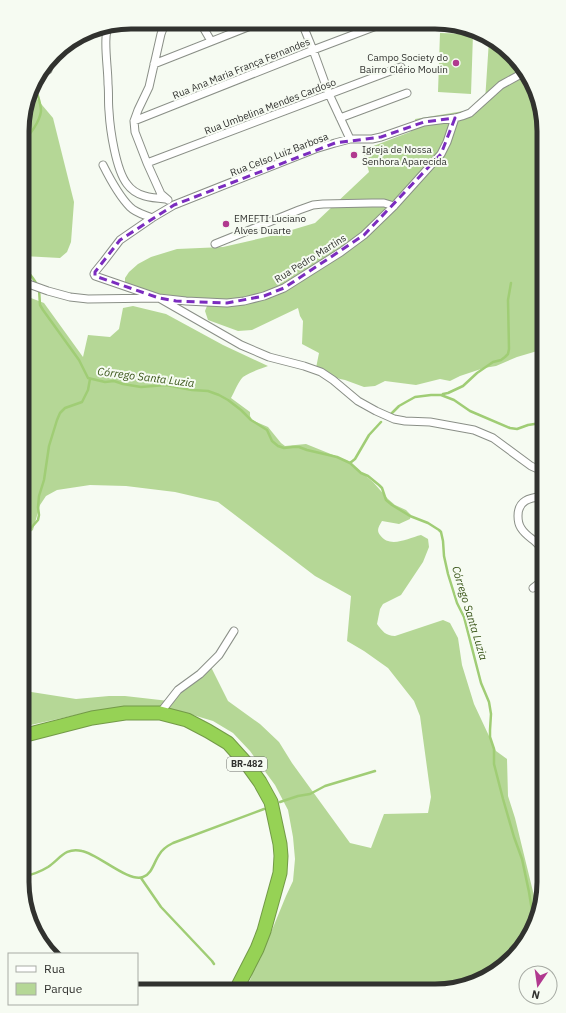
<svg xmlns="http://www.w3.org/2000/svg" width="566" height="1013" viewBox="0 0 566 1013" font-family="'IBM Plex Sans',sans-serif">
<rect width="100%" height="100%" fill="#f6fbf2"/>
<!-- green -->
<path fill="#b5d796" d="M440 33 473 34 471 94 438 92Z
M489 40 507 49 538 95V97L533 105 536 114 542 118 544 131V349L517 357 496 366 484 368 460 376 450 381 440 379 416 385 385 381 375 386 364 387 345 380 340 379 324 373 316 368 319 353 302 344 303 321 300 316 298 308 252 330 238 331 208 320 205 311 207 306 193 301 170 295 134 293 129 291 125 287V278L129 272 138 264 151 257 177 249 223 247 275 235 315 223 369 172 363 150 410 132 416 126 415 119 482 108 485 101Z
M29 96 37 99 53 118 74 202 71 242 67 252 60 258 23 256V117Z
M23 295 44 303 83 357 88 335 110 337 119 329 123 308 133 306 166 314 223 345 268 366C260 369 250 372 243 377 238 382 235 391 231 398L250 412V416L252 420 268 427 281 443 285 446 306 444 348 461 373 482 388 499 395 505 406 510 411 515 410 519 399 524 382 521C379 526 376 530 380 535 390 549 408 538 421 535L428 539 429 547 423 562 401 595 383 604 380 609 377 624C382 631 386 636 395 636L443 620 450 623 458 638 462 665 474 704 496 751 507 759 508 796 515 818 537 908 521 949 471 985 435 991 245 990 251 978 254 964 260 959 286 896 293 881 295 859 293 837 288 810 275 785 250 751 233 733 213 721 176 710 147 706 127 707 98 710 22 727V692L25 691 76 699 109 696H125L169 701 194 682 211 667 228 701 260 724 279 742 292 763 350 843 371 848 384 814 428 813 431 797 420 716 414 701 388 668 364 651 347 641 351 596 315 576 218 502 175 492 126 486 90 485 57 490 46 496 40 505 33 530 22 538Z"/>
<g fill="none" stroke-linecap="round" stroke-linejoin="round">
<!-- stream -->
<path stroke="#a0cd75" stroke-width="2.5" d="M23 142C30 135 40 121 41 111 41 104 36 89 33 82
M23 263C25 271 33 276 37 285
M39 289 40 305 43 310 79 360 88 378 105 382 114 381 123 384 141 387 166 385 192 390 208 391 219 395 228 400 241 410 251 420 267 430 272 441 278 446 284 448 293 447H299L307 450 337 457 350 463 361 473 368 476 379 485 382 488 386 500 392 505 410 516 428 523 439 530 441 532 443 541 444 556 448 574 457 603 464 617 481 683 489 702 491 714 490 730V737L494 749V764L503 799 514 837 522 859 529 892 533 917
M443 394 448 393 463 386 477 373 493 362 501 360 505 357 508 354 509 349 508 300 511 283
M391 414 399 406 406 402 415 397 431 395H441L454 400 470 411 510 428 517 429 528 425 541 423 544 420
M350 463 355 459 369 435 381 422
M22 538 38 520 39 515 38 507 39 496 44 480 49 446 57 420 60 413 65 408 82 402 88 390 90 379
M280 802 298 796 310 794 325 786 375 771
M22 877C31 875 40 872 48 867 60 859 65 847 82 851 98 854 129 883 143 877 152 874 154 862 159 855 162 849 167 846 173 843L264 809
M141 878 161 907 212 961 214 964"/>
<!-- street casing -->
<g stroke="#8a8f87" stroke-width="9">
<path id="street" d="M200 22 211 41
M302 23 313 50 329 94 350 139
M108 26C107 30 106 34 106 38 105 52 108 70 108 84 109 93 108 102 109 111 110 130 116 170 127 184 136 197 152 198 166 199
M154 64 258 23
M46 66 48 70
M523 73 501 85 470 113 462 116 455 118 424 122 381 137 372 139H350L335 143 315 149 174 205 152 218 120 240 104 261 95 272 94 274 95 276 159 298 241 345 269 357 304 366 321 372 333 380 358 401 376 411 394 419 405 421 430 422 474 430 493 438 531 466 540 470H544
M340 118 407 93
M134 121 313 50 379 25
M147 163 401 67
M103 165C110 179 119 196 130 207 136 213 145 215 152 218
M168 200 161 194 147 163 135 132 134 121 138 110 149 87 161 34 164 26 168 22
M215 244 299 210 313 205 323 204 372 203H384L394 206
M23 282 48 291 70 297 88 299 159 298 186 301 227 303 244 301 264 296 284 288 341 252 364 235 394 206 441 154 447 142 455 118
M544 559C541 539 529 541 521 528 519 525 518 520 518 516 518 499 531 498 544 496
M533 588 542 581 544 578
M160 713 178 690 200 674 219 655 234 631"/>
</g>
<!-- highway casing -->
<g stroke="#739a48" stroke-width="15">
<path id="highway" d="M22 736 92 718 125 713H160L187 720 208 731 228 743 247 764 260 782 271 802 280 844 281 856 280 873 264 931 257 949 236 990"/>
</g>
<!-- street -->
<use href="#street" stroke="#fff" stroke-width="7"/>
<!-- highway -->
<use href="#highway" stroke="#96d255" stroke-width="13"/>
</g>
<!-- marked area -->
<path fill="none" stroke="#7b2cbf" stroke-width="3" stroke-dasharray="8 5" stroke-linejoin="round" d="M455 118 441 154 364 235 284 288 264 296 227 303 176 301 159 298 95 276V272L120 240 174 205 335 143 381 137 424 122Z"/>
<!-- markers -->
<g fill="#b1398f" stroke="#f6fbf2" stroke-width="1.5">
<circle cx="456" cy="63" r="4"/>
<circle cx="354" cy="155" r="4"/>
<circle cx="226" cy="224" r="4"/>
</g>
<g text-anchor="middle" stroke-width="4" stroke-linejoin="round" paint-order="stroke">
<!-- shield labels -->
<rect fill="#f6fbf2" stroke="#6c6e6a" stroke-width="1" x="227" y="757" width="40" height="14" rx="3"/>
<g font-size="9" font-weight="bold" fill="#31322f">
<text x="247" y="767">BR-482</text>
</g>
<!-- poi labels -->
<g font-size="10" fill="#31322f" stroke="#f6fbf2" text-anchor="start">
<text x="448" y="61" text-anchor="end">Campo Society do<tspan x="448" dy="12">Bairro Clério Moulin</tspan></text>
<text x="362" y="153">Igreja de Nossa<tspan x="362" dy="12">Senhora Aparecida</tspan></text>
<text x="234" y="222">EMEFTI Luciano<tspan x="234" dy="12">Alves Duarte</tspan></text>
</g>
<!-- street labels -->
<g font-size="10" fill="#31322f" stroke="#f6fbf2">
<text transform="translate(241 68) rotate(-22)" y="4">Rua Ana Maria França Fernandes</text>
<text transform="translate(270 106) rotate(-21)" y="4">Rua Umbelina Mendes Cardoso</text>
<text transform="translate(279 154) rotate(-21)" y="4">Rua Celso Luiz Barbosa</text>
<text transform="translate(310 258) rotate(-32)" y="4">Rua Pedro Martins</text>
</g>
<!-- water labels -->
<g font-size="11" font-style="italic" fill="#385417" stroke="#f6fbf2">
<text transform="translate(146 377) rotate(7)" y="4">Córrego Santa Luzia</text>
<text transform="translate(470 613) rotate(73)" y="4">Córrego Santa Luzia</text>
</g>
</g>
<!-- crop -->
<path d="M0 0H566V1013H0ZM131 29H435A102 102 0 0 1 537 131V882A102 102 0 0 1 435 984H131A102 102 0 0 1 29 882V131A102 102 0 0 1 131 29Z" fill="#f6fbf2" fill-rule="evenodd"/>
<path fill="none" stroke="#31322f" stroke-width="5" d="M131 29H435A102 102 0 0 1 537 131V882A102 102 0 0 1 435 984H131A102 102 0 0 1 29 882V131A102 102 0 0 1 131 29Z"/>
<!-- legend -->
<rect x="8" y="953" width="130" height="52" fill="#f6fbf2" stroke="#a7aba4"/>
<rect x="16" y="966" width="20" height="6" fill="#ffffff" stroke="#a7aba4"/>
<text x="44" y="973" font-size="12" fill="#31322f">Rua</text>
<rect x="16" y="983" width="20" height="12" fill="#b5d796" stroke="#a7aba4"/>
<text x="44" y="993" font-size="12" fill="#31322f">Parque</text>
<!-- north arrow -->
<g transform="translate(538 985) rotate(193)"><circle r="19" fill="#f6fbf2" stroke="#a7aba4"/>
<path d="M0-3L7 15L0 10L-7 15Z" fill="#b1398f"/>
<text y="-6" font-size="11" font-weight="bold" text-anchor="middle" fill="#31322f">N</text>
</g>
</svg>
